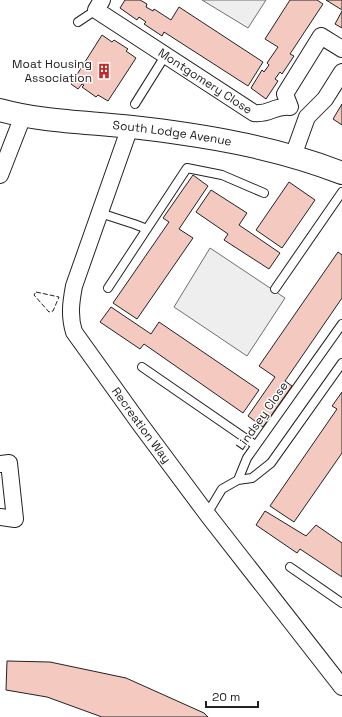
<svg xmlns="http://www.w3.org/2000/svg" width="342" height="717" viewBox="0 0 342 717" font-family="'Space Grotesk',sans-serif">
<rect width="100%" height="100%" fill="#fff"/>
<!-- green -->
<path fill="#eee" stroke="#6f6f6f" d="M202 0H266L248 28Z
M210 248 285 298 247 356 174 307Z"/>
<!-- building -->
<path fill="#f3c9c0" stroke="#222" d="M125 0H140L147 4 146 7 153 11 154 9 171 20 179 7 263 62 248 86 164 32 162 36 144 24 146 22 139 17 137 20 120 8Z
M290 0H317L323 4 290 54 294 56 282 74 280 72 275 79 278 81 266 99 251 88 262 70 264 72 269 65 267 63 278 47 265 39Z
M326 0H342V10Z
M342 11V28L335 24Z
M102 35 112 42 114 40 128 49 126 51 136 58 108 101 98 95 96 97 82 87 84 85 82 84 78 89 71 84Z
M342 104V125L333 119Z
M193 175 208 186 179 229 193 238 137 319 113 303 169 222 163 218Z
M289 182 315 200 282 248 256 230Z
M211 190 247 213 239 225 280 253 269 269 224 240 228 234 196 212Z
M338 252 342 255V298L285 381 292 386 263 427 248 416 275 377 259 366Z
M111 307 151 334 159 322 259 390 243 413 144 344 140 349 100 322Z
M342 392V453L294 522 270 506 337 409 332 406Z
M265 511 306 536 316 525 342 543V577L300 549 297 553 256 525Z
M7 661 50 662 126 678 204 713 208 717H102L47 697 6 690Z"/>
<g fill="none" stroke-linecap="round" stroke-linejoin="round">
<!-- lane casing -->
<g stroke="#222" stroke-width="10">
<path id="lane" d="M78 22 96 10
M135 104 165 56
M100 213 134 224 147 229
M108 288 187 168 222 175 264 193
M275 289 342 192
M142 367 255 445
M238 480 252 478 271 463 342 363
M207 514 222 489 238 480 247 458 342 324
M290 567 342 603"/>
</g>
<!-- street casing -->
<g stroke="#222" stroke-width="18">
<g id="street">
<path id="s1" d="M102 0 96 10 254 113C270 115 274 105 290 107L285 94 321 36 342 49"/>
<path id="s2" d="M130 127 74 286C71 302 69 316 74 332L140 424 207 514 342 687"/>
<path d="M293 156 307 117 325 99 342 72"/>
<path d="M0 175 23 116"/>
<path d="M0 464 9 463 15 519 0 517"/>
</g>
</g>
<!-- secondary casing -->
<g stroke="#222" stroke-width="24">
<g id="secondary">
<path id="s3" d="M0 110C44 122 87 122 132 127 203 135 275 147 342 173"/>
</g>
</g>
<!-- lane -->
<use href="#lane" stroke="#fff" stroke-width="8"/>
<!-- street -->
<use href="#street" stroke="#fff" stroke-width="16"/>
<!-- secondary -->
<use href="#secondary" stroke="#fff" stroke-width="22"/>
<!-- fence -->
<path stroke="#222" stroke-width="1" stroke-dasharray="5 2" stroke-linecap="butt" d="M36 292 59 297 53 311 49 312 34 295Z"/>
</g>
<!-- icons -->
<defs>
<g id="building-bare" transform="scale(1.2)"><path d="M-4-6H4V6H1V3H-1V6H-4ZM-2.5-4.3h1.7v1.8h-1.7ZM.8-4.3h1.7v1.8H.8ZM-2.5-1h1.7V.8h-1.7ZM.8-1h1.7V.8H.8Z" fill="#c62828" stroke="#fff" stroke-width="2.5" paint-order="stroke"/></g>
</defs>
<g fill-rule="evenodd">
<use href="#building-bare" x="104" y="71"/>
</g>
<g text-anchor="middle" stroke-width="3" stroke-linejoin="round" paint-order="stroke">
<!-- poi labels -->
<g font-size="12" fill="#222" stroke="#fff" text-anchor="end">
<text x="92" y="68">Moat Housing<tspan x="92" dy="14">Association</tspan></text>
</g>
<!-- street labels -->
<g font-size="12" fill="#222" stroke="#fff">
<text dy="4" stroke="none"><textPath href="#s1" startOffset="142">Montgomery Close</textPath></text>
<text dy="4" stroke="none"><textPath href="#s3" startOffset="174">South Lodge Avenue</textPath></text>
<text transform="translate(262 416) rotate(-55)" y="4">Lindsey Close</text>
<text dy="4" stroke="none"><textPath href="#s2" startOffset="330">Recreation Way</textPath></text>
</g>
</g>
<!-- scale -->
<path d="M206 701v6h52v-6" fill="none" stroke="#222222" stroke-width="2"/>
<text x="212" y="701" font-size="12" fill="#222222" stroke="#ffffff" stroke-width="3" paint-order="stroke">20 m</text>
</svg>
